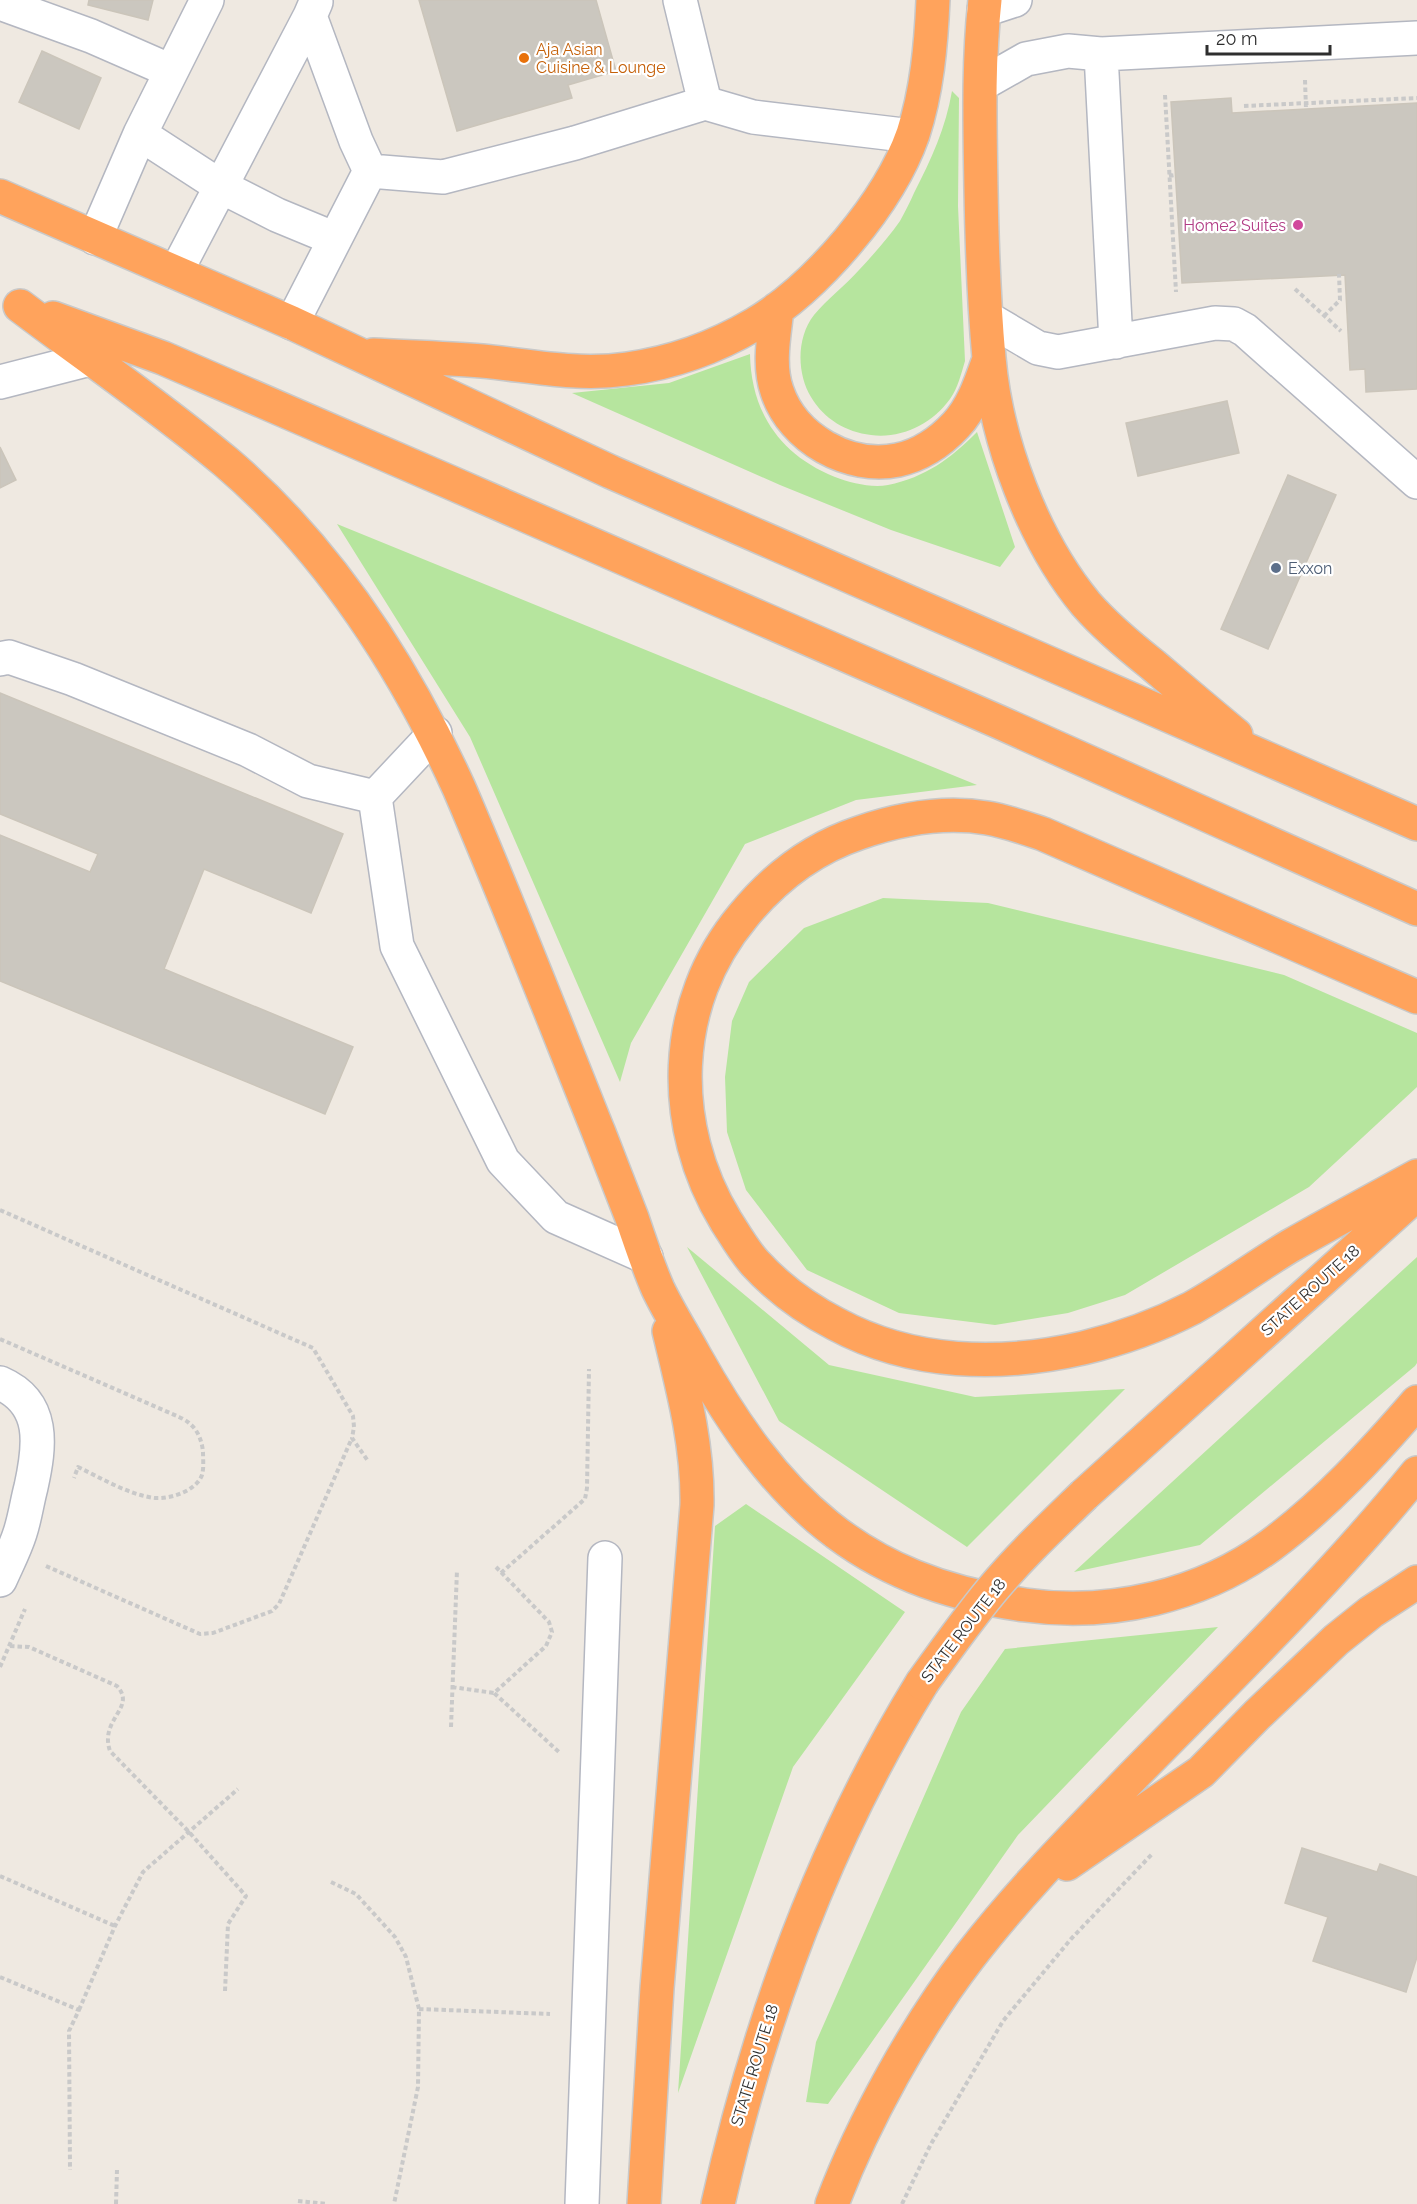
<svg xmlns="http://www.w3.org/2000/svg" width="1417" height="2204" viewBox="0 0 1417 2204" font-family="Raleway,sans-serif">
<rect width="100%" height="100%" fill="#efe9e1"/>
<!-- green -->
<path fill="#b6e59e" d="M952 91 959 98 958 206 965 361C961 374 958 388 950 399 932 424 901 439 871 435 846 432 824 419 811 397 797 374 796 338 814 315 827 299 845 286 859 270 873 255 888 238 900 221 905 212 910 202 914 193 931 160 946 127 952 91Z
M750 354C751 412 780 455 835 477 851 483 871 488 888 485 926 477 950 459 977 432L1015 547 1000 567 891 530 780 485 572 393 669 383Z
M337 524 977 785 856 800 745 844 631 1043 620 1082 470 737Z
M883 898 988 903 1284 975 1417 1033V1087L1309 1187 1125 1295 1068 1313 995 1325 899 1313 807 1270 746 1190 727 1132 725 1077 732 1021 749 982 804 928Z
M687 1247 829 1365 975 1397 1125 1389 967 1547 779 1421Z
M1417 1257V1363L1415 1366 1200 1545 1074 1572Z
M746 1504 905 1612 793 1767 678 2093 715 1526Z
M1218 1627 1018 1835 828 2104 806 2102 816 2042 961 1712 1005 1649Z"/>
<!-- building -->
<path fill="#cbc7bf" stroke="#cbc5ba" stroke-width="1.5" d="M89 0H153L148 20 88 5Z
M419 0H596L616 71 568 85 572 98 457 131Z
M42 51 101 78 79 129 19 102Z
M1231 98 1232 113 1417 103V389L1366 392 1365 369 1350 370 1345 275 1182 283 1171 102Z
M1227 401 1239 453 1138 476 1126 423Z
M0 447 16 480 0 488Z
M1288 475 1336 495 1268 649 1221 629Z
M0 693 343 834 311 913 204 869 164 969 353 1047 325 1114 0 981V835L90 872 98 854 0 814Z
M1302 1848 1377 1872 1380 1864 1417 1877V1957L1406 1992 1313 1961 1328 1917 1285 1903Z"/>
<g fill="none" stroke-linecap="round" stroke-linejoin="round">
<!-- minor casing -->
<g stroke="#b4b7c1" stroke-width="36">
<path id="minor" d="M316 2 310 16 356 141 370 171
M0 3 91 36 171 71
M984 10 1015 0
M1101 54 1116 342
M982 84 1026 59 1068 51 1101 54 1417 38
M705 103 753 117 912 136
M140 134 207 0
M370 171 443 177 575 143 705 103 680 0
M95 238 140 134 220 186 277 215 335 239
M176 272 310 16
M987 318 1038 348 1058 352 1215 323 1234 324 1245 330 1417 482
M292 323 370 171
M0 382 90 359
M0 659 9 657 73 679 248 750 308 781 375 797 435 733
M375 797 397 946 503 1161 556 1217 646 1257
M0 1383C46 1403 40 1446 31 1487 27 1502 25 1518 20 1533 15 1549 7 1564 0 1580
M582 2204 605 1558"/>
</g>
<!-- highway casing -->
<g stroke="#c9c9c9" stroke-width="36">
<path id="highway" d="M985 0C978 63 980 127 981 190 982 246 984 303 989 358 996 441 1033 540 1086 604 1106 627 1129 646 1153 665 1180 688 1208 712 1236 735
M0 196 292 323 611 472 1417 824
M20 306C89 358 160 407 226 462 328 549 404 667 459 788 508 902 553 1018 599 1133 610 1161 621 1189 632 1218 640 1242 648 1266 658 1289 669 1312 683 1334 695 1356 775 1499 857 1582 1025 1605 1110 1617 1202 1596 1271 1545 1325 1505 1373 1453 1417 1402
M777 309C774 336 768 365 777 391 793 439 849 470 898 460 921 455 941 441 956 425 973 407 981 382 989 359
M53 318 163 358 447 481 999 722 1417 909
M373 355C410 357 446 358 482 361 532 366 577 376 627 369 672 363 716 347 755 324 817 287 889 203 913 134 927 91 931 45 933 0
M1417 997 1043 834C1025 828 1006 821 987 818 945 811 899 819 859 833 811 849 774 878 743 916 670 1003 668 1126 726 1221 735 1235 744 1251 755 1263 777 1287 807 1309 836 1324 912 1365 1000 1367 1083 1348 1120 1339 1159 1325 1192 1308 1226 1289 1257 1266 1290 1246 1332 1222 1375 1199 1417 1176
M1084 1495 1417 1194
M1067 1864 1201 1772 1257 1715 1336 1640 1371 1612 1417 1582
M644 2204 657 1988 697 1505C698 1445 683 1389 669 1331
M718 2204C759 2020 823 1844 922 1683
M832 2204C863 2122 916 2026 970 1956 1020 1891 1078 1833 1135 1774 1231 1676 1330 1580 1417 1473"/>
</g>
<!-- path -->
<path stroke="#c9c9c9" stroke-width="4" stroke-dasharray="4.5 3" stroke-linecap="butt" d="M1305 80 1306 109
M1165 95 1176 292
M1244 106 1417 98
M1169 176 1175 175
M1295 289 1341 331
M1324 316 1340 300 1339 274
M0 1210 313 1348 353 1416 354 1427 352 1438 368 1461
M0 1339 177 1416C181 1418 186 1420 189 1423 198 1430 202 1441 203 1452 203 1459 204 1468 202 1475 196 1491 171 1499 155 1498 129 1495 101 1478 78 1467L74 1478
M46 1566 200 1634 213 1633 272 1611 279 1604 352 1438
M496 1567 549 1622 552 1632 546 1646 494 1693 559 1752
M501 1573 585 1499 587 1488 589 1369
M10 1646 29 1647 117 1686C137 1708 99 1719 110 1751L189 1832 246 1896 228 1924 225 1991
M0 1667 25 1609
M452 1687 494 1693
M451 1727 457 1570
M0 1876 115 1926
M331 1882 356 1894 395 1937 406 1957 419 2009 418 2087 394 2204
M0 1977 79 2010 69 2031 70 2170
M419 2009 550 2014
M79 2010 115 1926 143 1872 238 1789
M298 2201 327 2204
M116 2204 117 2170
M902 2204 931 2144 1003 2021 1071 1939 1153 1853"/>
<!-- minor -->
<use href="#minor" stroke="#fff" stroke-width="33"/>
<!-- highway -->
<use href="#highway" stroke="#ffa35c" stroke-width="33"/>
<!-- highway-bridge casing -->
<g stroke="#c9c9c9" stroke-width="36" stroke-linecap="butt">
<path id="highway-bridge" d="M922 1683C945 1651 967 1620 991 1591 1020 1556 1052 1526 1084 1495"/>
</g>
<!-- highway-bridge -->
<use href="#highway-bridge" stroke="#ffa35c" stroke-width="33"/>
</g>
<!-- markers -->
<circle fill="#e8710a" stroke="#fff" stroke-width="2" cx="524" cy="58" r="6"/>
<circle fill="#d1479c" stroke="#fff" stroke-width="2" cx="1298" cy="225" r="6"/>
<circle fill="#5c6f8a" stroke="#fff" stroke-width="2" cx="1276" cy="568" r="6"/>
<g text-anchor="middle" stroke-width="4.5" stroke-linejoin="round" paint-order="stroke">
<!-- food labels -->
<g font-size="16" fill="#c56008" stroke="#fff" text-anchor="start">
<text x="536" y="55">Aja Asian<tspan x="536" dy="18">Cuisine &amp; Lounge</tspan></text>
</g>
<!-- hotel labels -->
<g font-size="16" fill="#b23c85" stroke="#fff" text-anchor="end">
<text x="1286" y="231">Home2 Suites</text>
</g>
<!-- service labels -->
<g font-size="16" fill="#4e5e75" stroke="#fff" text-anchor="start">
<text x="1288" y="574">Exxon</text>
</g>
<!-- street labels -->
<g font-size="16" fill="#2e2e2e" stroke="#fff">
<text transform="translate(1310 1290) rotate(-42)" y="6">STATE ROUTE 18</text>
<text transform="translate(963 1630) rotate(-52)" y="6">STATE ROUTE 18</text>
<text transform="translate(754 2065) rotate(-73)" y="6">STATE ROUTE 18</text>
</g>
</g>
<!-- scale -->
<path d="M1207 45v9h123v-9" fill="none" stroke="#2e2e2e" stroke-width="3"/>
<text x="1216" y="45" font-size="18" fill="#2e2e2e" stroke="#ffffff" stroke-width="4.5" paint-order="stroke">20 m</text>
</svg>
